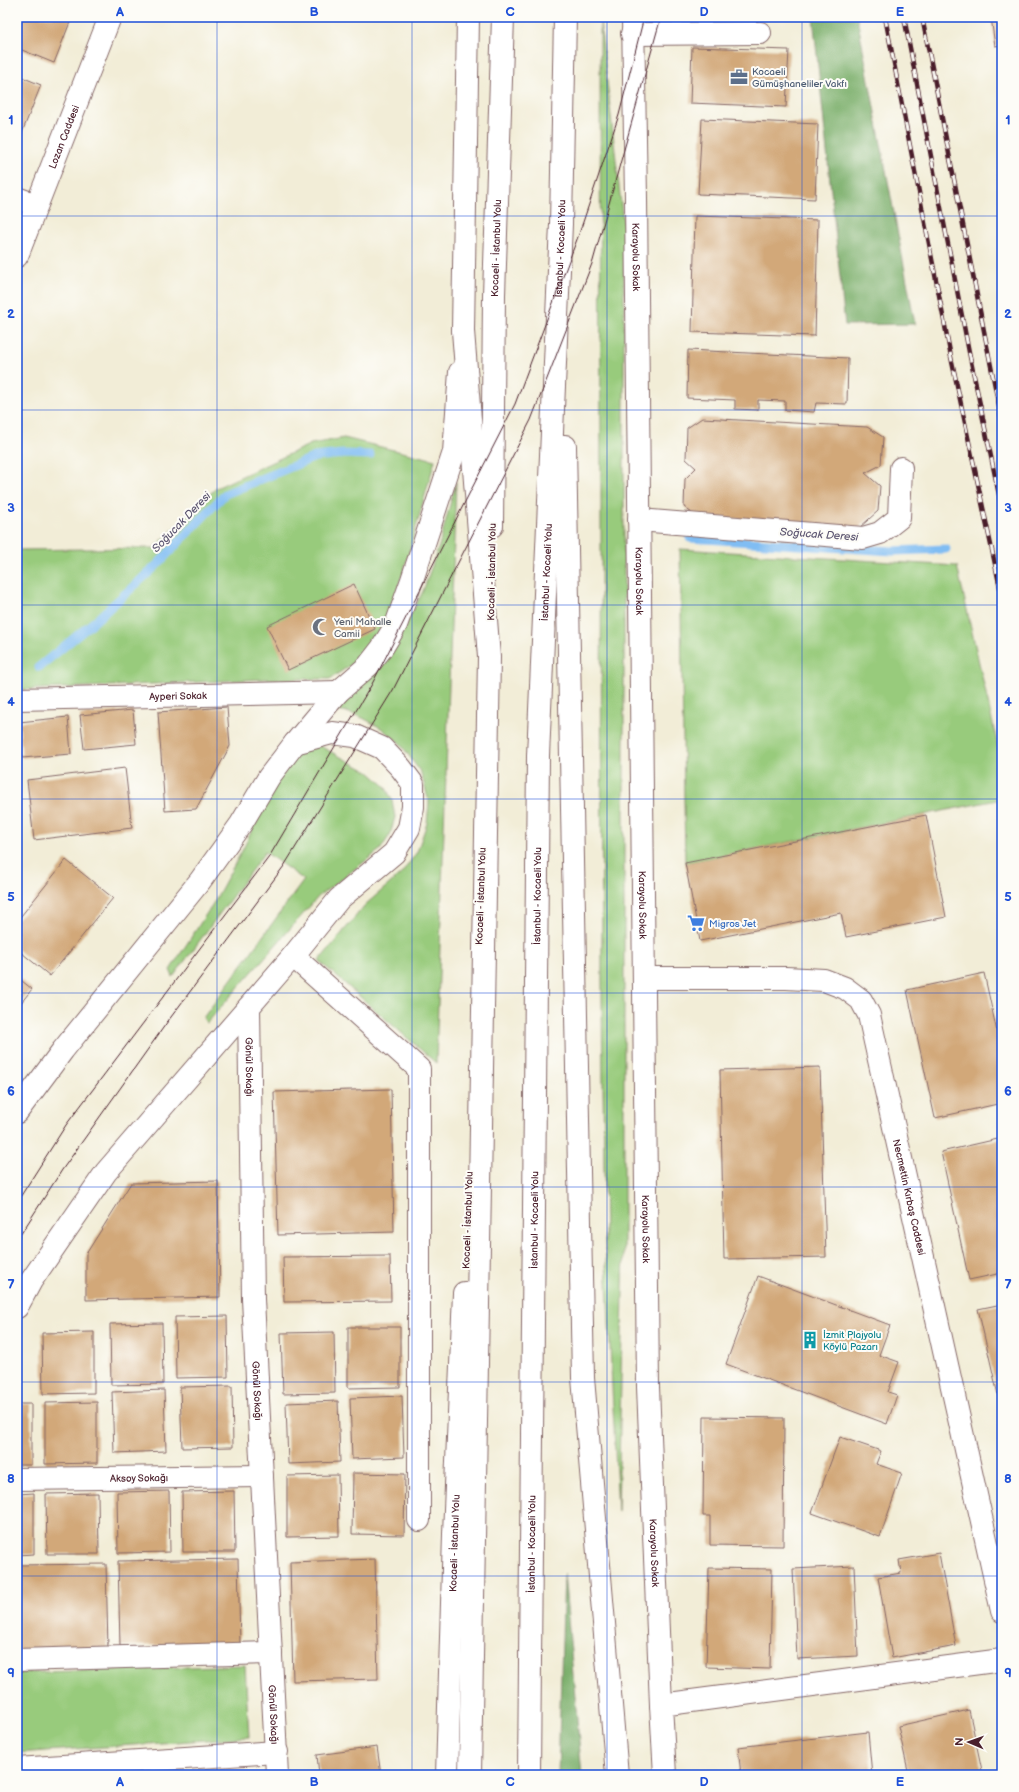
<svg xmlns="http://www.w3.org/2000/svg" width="1019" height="1792" viewBox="0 0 1019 1792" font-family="'Balsamiq Sans',sans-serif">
<rect width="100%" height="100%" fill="#fdfcf7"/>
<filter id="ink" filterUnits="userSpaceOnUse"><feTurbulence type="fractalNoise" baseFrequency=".025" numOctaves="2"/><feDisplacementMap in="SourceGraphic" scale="8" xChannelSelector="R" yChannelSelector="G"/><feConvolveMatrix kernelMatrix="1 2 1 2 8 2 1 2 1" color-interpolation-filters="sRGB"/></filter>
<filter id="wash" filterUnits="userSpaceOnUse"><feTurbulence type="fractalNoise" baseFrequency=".012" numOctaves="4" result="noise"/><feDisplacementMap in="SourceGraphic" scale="16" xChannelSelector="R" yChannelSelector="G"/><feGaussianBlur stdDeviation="0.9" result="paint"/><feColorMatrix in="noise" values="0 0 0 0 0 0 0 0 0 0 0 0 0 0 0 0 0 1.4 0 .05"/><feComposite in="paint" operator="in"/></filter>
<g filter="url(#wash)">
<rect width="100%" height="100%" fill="#f2edd7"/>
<!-- green -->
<path fill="#98cb7b" stroke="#717553" d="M600 20 624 230V1248L618 1512 605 1241 602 1006Z
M344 438 435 460 404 570 385 623 364 656 330 679H266L17 690V550L154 548 216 488 311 444Z
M456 482 436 1063 319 961 365 905 402 873 417 852 427 823 429 802 421 773 400 743 381 728 363 718 344 711 330 713 403 630 423 591 439 546Z
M680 549 957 566 1002 764V799L685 863Z
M320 746 369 772 385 786 392 800 395 817 390 835 380 850 319 896 207 1023 203 1018 304 880 265 852 173 977 170 970 214 902 243 849 276 779 298 751Z
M245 1665 249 1737 17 1753V1673Z"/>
<!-- forest -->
<path fill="#7aaf6b" stroke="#62674b" d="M813 17H857L915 324 845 325Z
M564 1573 582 1775H558Z"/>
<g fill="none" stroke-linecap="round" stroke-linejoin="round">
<!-- stream -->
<path stroke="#80bdf3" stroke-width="9" d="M690 538 893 551 946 549
M39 667 95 621 155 567 225 494 315 457 343 454 370 455"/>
</g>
<g id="blocks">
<!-- building -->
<path fill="#d2a879" d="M17 17H72L54 63 17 48Z
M991 17H1002V45L995 46Z
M692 47 789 50 786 107 690 103Z
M17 75 41 85 17 145Z
M702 119 818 124 815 199 698 194Z
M695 216 818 220 815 336 692 332Z
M688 350 848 358 847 404 816 403 814 412 785 410V401L758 400V410L735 409V400L687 398Z
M702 418 867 427 883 437 881 465 865 473 880 486 878 511 859 528 696 516 684 507 685 479 696 468 686 459 687 428Z
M354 584 375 629 288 670 267 626Z
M227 707 230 746 196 809 165 811 158 712Z
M133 710 136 744 84 749 80 715Z
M68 717 71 754 22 758 19 722Z
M125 768 132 828 34 840 27 780Z
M926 815 946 917 846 937 841 913 700 941 685 863Z
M66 860 113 898 50 976 17 949V921Z
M984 973 1002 1055V1103L935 1118 907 990Z
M17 977 32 989 17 1008Z
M820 1067 826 1257 724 1259 720 1070Z
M391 1089 394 1232 278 1235 274 1092Z
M1002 1138V1273L969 1280 941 1152Z
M218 1181 220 1297 86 1300V1254L131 1183Z
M390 1256 391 1301 284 1302 283 1257Z
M758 1276 890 1325 879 1355 899 1362 888 1392 897 1395 887 1424 726 1364Z
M1002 1304V1408H1001L978 1309Z
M227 1316 228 1377 176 1378 175 1317Z
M162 1323 163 1384 111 1385 110 1324Z
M348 1327H400V1387L348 1388Z
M94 1332V1393L43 1394 42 1333Z
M334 1332 335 1393 283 1394 281 1333Z
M232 1386 233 1447 182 1448 180 1387Z
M164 1390 166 1451 114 1453 112 1392Z
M402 1396 404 1457 352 1459 350 1398Z
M338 1401 340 1462 288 1464 286 1403Z
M97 1402V1463L45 1464V1403Z
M17 1404H31V1465H17Z
M704 1417 784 1418 783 1546 710 1545V1516H703Z
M840 1437 881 1451 876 1464 902 1473 880 1537 812 1513Z
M353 1473 405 1474 404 1535 352 1534Z
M338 1475 339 1536 287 1537V1476Z
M169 1491 170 1552 118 1553 117 1492Z
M234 1491 235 1552H183L182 1492Z
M34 1493V1554L17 1555V1494Z
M98 1493 99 1554H47L46 1494Z
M939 1553 956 1646 892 1658 878 1577 901 1573 899 1560Z
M238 1559 240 1644 120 1646 118 1561Z
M375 1559 378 1679 293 1681 290 1562Z
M106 1564 108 1649 17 1651V1565Z
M854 1566 858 1656 797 1659 793 1569Z
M709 1568 772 1569 770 1669 706 1667Z
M969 1710 983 1775H909L898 1726Z
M868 1732 872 1775H741L738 1747Z
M377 1747 381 1775H319L317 1755Z"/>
</g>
</g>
<g filter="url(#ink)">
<use href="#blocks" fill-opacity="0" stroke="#856767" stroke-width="1"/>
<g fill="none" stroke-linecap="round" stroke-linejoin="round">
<!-- minor casing -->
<g stroke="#856767" stroke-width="24">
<g id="minor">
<path d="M632 34 760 33"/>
<path d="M17 198 36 205"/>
<path d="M639 520 863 538 880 533 899 518 901 468"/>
<path id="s1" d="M17 699 338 692"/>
<path d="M293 956 419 1069V1520"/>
<path id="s2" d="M645 978H786L824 980 845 988 861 1000 869 1015 1002 1611"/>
<path id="s3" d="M249 1007 253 1299 277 1775"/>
<path id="s4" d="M17 1479 262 1476"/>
<path d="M17 1660 271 1653"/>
<path d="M661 1705 1002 1660"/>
<path d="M17 1769 277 1752"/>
</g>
</g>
<!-- major casing -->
<g stroke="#856767" stroke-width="24">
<g id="major">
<path id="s5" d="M633 17 636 199 648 1387 661 1705 665 1775"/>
<path id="s6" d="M17 256 110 17"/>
<path d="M17 1112 63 1050 200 881 241 824 269 777 295 743 338 692 368 666 382 648 396 625 412 580 454 452 460 372"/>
<path d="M17 1307 31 1281 106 1172 293 956 339 899 394 853 409 828 413 807V784L401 768 382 748 355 736 332 733 295 743"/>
</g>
</g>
<!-- highway casing -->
<g stroke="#856767" stroke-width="24">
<g id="highway">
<path d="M468 17 463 331 489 657 470 1775"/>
<path d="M565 446 583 1378 617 1775"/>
<path id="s7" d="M492 526 494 295 503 17"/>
<path id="s8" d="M447 1775 454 1534 464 1293"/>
<path id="s9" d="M529 1775 538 756 561 224 565 17"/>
</g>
</g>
<!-- minor -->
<use href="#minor" stroke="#fff" stroke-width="22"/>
<!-- major -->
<use href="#major" stroke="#fff" stroke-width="22"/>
<!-- highway -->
<use href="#highway" stroke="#fff" stroke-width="22"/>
<!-- tram -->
<path stroke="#4a1f2b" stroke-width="1" d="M17 1202 66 1125 269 857 372 684 515 404 579 234 619 115 644 17
M17 1240 62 1170 168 1021 284 866 393 690 531 420 593 261 661 17"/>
<!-- rail casing -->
<g stroke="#4a1f2b" stroke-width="4.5">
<path id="rail" d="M885 17 951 357 1002 597
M904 17 969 352 1002 509
M922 17 1002 422"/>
</g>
<!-- rail -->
<use href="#rail" stroke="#fdfcf7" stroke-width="3" stroke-dasharray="9" stroke-linecap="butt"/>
</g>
</g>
<!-- grid -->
<path fill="none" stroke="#1d4ed8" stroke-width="1" stroke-opacity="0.55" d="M217 17V1775M412 17V1775M607 17V1775M802 17V1775M17 216H1002M17 410H1002M17 605H1002M17 799H1002M17 993H1002M17 1187H1002M17 1382H1002M17 1576H1002"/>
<!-- icons -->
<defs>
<g id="office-bare" transform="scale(1.38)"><path d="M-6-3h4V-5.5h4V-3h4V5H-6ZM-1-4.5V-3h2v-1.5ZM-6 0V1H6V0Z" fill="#5c6f8a" stroke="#fdfcf7" stroke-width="2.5" paint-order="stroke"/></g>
<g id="mosque-bare" transform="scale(1.38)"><path d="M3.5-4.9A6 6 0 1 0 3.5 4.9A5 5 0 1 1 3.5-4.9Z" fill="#6b7280" stroke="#fdfcf7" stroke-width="2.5" paint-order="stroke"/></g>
<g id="supermarket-bare" transform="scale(1.38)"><path d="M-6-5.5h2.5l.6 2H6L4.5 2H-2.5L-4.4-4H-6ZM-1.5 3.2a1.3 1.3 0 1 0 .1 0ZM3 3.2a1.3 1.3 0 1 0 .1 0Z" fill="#3f7fe0" stroke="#fdfcf7" stroke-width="2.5" paint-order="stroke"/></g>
<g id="building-bare" transform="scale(1.38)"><path d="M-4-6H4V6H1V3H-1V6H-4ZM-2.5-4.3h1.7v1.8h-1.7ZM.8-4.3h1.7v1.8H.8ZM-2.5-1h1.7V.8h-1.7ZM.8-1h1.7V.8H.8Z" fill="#0f9aa8" stroke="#fdfcf7" stroke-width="2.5" paint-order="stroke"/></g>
</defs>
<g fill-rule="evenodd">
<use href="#office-bare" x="739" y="77"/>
<use href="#mosque-bare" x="321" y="627"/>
<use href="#supermarket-bare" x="696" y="923"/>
<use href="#building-bare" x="810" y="1340"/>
</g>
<g text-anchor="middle" stroke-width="4" stroke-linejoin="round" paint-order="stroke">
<!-- service labels -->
<g font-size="10" fill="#4e5e75" stroke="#fdfcf7" text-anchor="start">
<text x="752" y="75">Kocaeli<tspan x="752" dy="12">Gümüşhaneliler Vakfı</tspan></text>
</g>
<!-- street labels -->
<g font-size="10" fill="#4a1f2b" stroke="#fdfcf7">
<text dy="4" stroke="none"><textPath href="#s6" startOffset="128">Lozan Caddesi</textPath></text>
<text dy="4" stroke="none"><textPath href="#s7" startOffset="278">Kocaeli - İstanbul Yolu</textPath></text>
<text dy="4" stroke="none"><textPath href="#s9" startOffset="1527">İstanbul - Kocaeli Yolu</textPath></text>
<text dy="4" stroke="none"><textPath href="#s5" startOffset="240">Karayolu Sokak</textPath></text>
<text transform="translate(491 572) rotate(-89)" y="4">Kocaeli - İstanbul Yolu</text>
<text dy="4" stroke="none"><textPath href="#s9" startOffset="1203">İstanbul - Kocaeli Yolu</textPath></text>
<text dy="4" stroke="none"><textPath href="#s5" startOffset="564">Karayolu Sokak</textPath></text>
<text dy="4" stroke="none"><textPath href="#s1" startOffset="161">Ayperi Sokak</textPath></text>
<text transform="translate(480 896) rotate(-88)" y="4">Kocaeli - İstanbul Yolu</text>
<text dy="4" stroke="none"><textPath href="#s9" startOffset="879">İstanbul - Kocaeli Yolu</textPath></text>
<text dy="4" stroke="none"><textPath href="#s5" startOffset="888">Karayolu Sokak</textPath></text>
<text dy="4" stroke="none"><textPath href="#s3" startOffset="60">Gönül Sokağı</textPath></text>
<text dy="4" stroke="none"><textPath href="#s2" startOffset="425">Necmettin Kırbaş Caddesi</textPath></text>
<text transform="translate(467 1220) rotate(-88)" y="4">Kocaeli - İstanbul Yolu</text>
<text dy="4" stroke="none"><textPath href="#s9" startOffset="555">İstanbul - Kocaeli Yolu</textPath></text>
<text dy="4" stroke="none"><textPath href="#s5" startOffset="1212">Karayolu Sokak</textPath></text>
<text dy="4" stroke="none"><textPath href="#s3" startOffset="384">Gönül Sokağı</textPath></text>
<text dy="4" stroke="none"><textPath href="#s4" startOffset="122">Aksoy Sokağı</textPath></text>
<text dy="4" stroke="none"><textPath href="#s8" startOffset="232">Kocaeli - İstanbul Yolu</textPath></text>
<text dy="4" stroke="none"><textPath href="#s9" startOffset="231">İstanbul - Kocaeli Yolu</textPath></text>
<text dy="4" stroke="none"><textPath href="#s5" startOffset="1536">Karayolu Sokak</textPath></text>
<text dy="4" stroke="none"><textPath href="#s3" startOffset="708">Gönül Sokağı</textPath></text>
</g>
<!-- worship labels -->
<g font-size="10" fill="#5b616d" stroke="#fdfcf7" text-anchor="start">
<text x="334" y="625">Yeni Mahalle<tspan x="334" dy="12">Camii</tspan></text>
</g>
<!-- shop labels -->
<g font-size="10" fill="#366cbe" stroke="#fdfcf7" text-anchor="start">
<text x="709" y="927">Migros Jet</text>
</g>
<!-- culture labels -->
<g font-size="10" fill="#0d838f" stroke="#fdfcf7" text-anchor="start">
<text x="823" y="1338">İzmit Plajyolu<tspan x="823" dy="12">Köylü Pazarı</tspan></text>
</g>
<!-- water labels -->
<g font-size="11" font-style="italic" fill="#5d5671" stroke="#fdfcf7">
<text transform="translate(181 522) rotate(-46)" y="4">Soğucak Deresi</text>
<text transform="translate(819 534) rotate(4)" y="4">Soğucak Deresi</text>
</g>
</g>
<!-- margin -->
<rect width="1019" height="1792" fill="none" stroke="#fdfcf7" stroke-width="44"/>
<!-- north arrow -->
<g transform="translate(969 1742) rotate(272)" stroke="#fdfcf7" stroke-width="3" paint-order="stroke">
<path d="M0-3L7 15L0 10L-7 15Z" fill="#4a1f2b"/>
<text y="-6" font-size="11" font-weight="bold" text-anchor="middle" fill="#4a1f2b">N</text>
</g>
<rect x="22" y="22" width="975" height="1748" fill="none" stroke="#1d4ed8" stroke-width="1.5"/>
<g font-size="13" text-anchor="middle" font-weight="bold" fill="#1d4ed8">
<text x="120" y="16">A</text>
<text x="314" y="16">B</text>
<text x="510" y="16">C</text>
<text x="704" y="16">D</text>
<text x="900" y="16">E</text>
<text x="11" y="124">1</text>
<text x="1008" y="124">1</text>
<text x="11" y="318">2</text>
<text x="1008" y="318">2</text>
<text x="11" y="512">3</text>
<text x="1008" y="512">3</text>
<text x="11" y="706">4</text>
<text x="1008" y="706">4</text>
<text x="11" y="901">5</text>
<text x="1008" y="901">5</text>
<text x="11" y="1095">6</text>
<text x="1008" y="1095">6</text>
<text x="11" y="1289">7</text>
<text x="1008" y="1289">7</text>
<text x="11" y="1483">8</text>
<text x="1008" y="1483">8</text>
<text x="11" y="1677">9</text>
<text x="1008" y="1677">9</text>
<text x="120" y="1786">A</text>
<text x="314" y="1786">B</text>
<text x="510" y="1786">C</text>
<text x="704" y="1786">D</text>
<text x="900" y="1786">E</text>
</g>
</svg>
